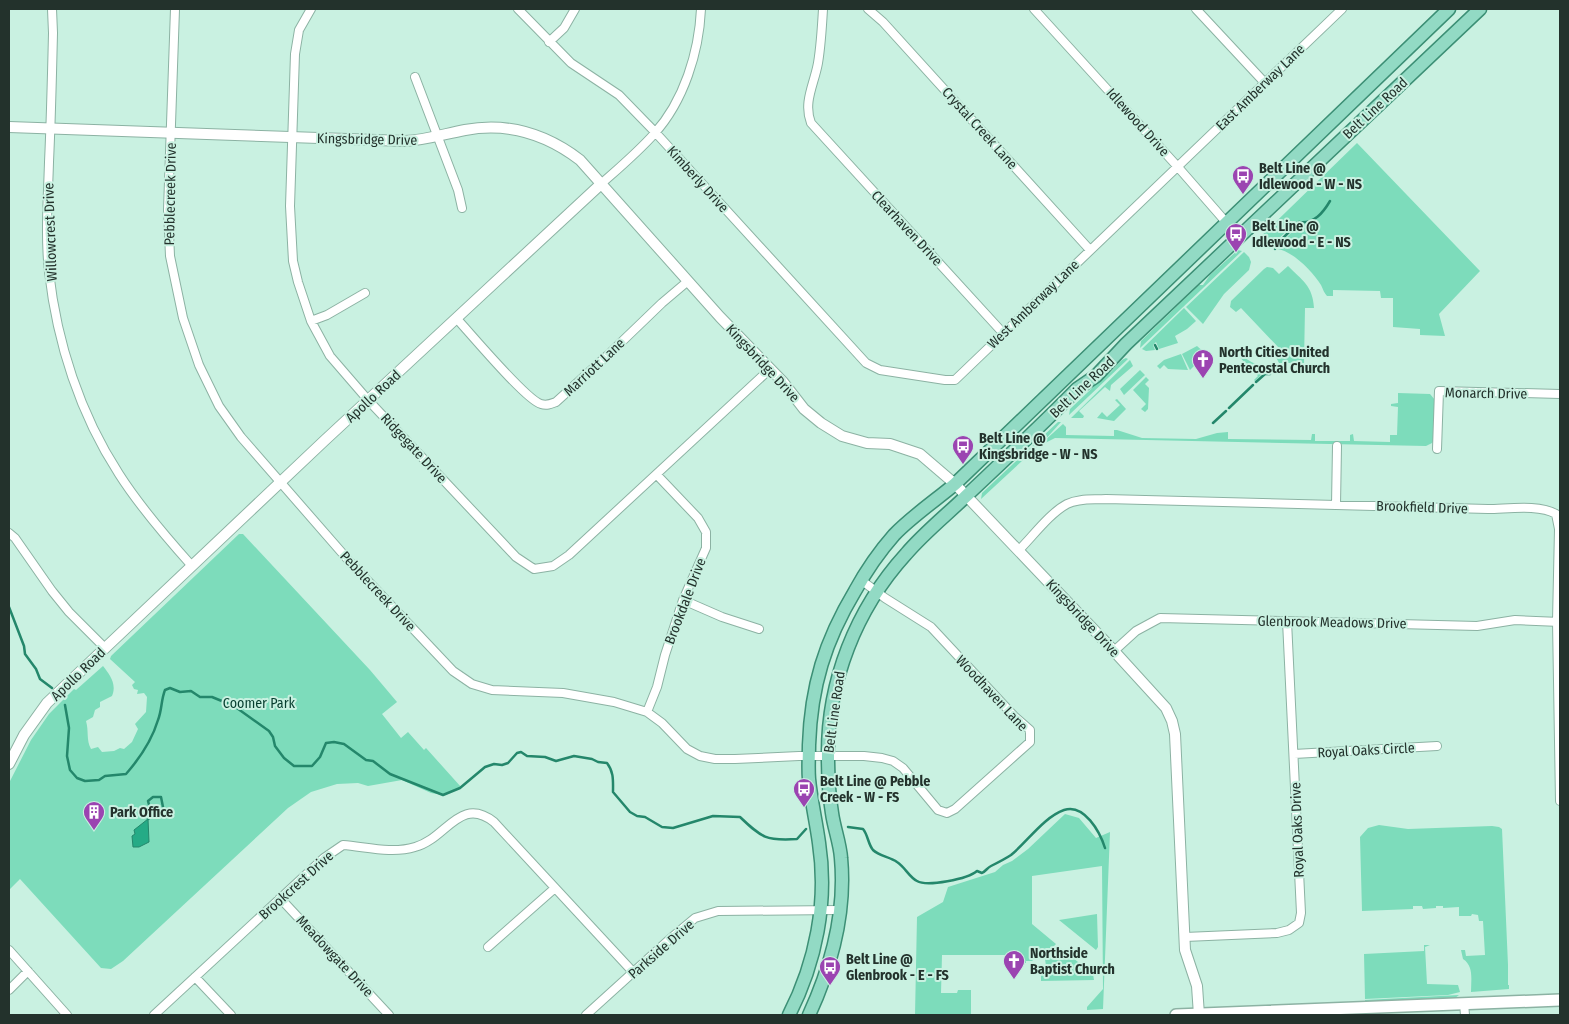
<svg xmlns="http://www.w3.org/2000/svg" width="1569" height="1024" viewBox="0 0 1569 1024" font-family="'Fira Sans Condensed',sans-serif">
<rect width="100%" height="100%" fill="#c9f1e1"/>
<!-- green -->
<path fill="#7ddcbb" d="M1357 143 1480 271 1439 314 1445 336 1420 335V329L1393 327V298H1381L1380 291 1333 290V296H1327C1324 293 1323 289 1321 285 1313 272 1293 251 1277 249L1281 243 1299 225 1298 221 1277 240 1272 249 1264 247 1256 241Z
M1238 250 1242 251 1140 348 1141 341 1199 285H1203L1210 275Z
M1244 252 1249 257 1251 262 1249 270 1224 294 1203 324 1186 307Z
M1288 266C1302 280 1313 286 1314 308H1305L1304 363H1279L1274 353 1279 348 1241 308 1236 312 1230 307 1231 301 1264 269 1267 267 1273 268 1279 274Z
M1184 308 1196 321 1187 329 1175 336 1178 343 1159 349 1156 342 1153 345 1155 350 1146 351 1142 349Z
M1197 346 1206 354 1190 370 1182 354Z
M1238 352C1244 359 1259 367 1268 367L1270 372H1264L1255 381 1254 380 1258 376C1250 368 1244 362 1236 353Z
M1181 354 1188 370 1168 369 1164 365 1160 369 1157 366 1164 360Z
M1126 358 1128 359 1069 415 1070 409 1106 375C1113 373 1117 361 1126 358Z
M1130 360 1133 366 1111 385 1110 391 1105 387 1079 411 1084 416 1083 418H1071Z
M1140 370 1145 375 1124 395 1120 389Z
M1146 377 1149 380 1145 384 1149 388 1148 409 1145 412 1141 409 1146 404 1133 390Z
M1398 393 1430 394 1435 400V439L1432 443 1426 446 1055 438 1037 447 981 499 982 493 1058 422H1061L1043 442 1063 424 1066 427V435L1114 436V430H1117L1142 438 1196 439 1217 433 1228 432V439L1311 440 1312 434H1315V441H1350V435L1353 434 1354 441 1390 442V435H1397L1398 407 1391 406V404L1398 403Z
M1117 399 1126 409 1114 421 1097 418 1102 412 1107 417 1120 405 1115 400Z
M239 534H243L370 670 397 702 382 714 401 738 408 732 424 750 426 748 461 787 443 795 431 793 402 780 368 786 358 783 337 784 311 792 288 808 123 961 111 969 101 968 20 879 9 890V783L31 740 49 714 74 689 76 690 103 666C110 675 117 684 112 696L100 702V707L95 710 93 717 86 721C89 731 86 740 91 749L98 747 102 752 114 751 120 748 124 749 132 742 138 729 135 724 146 712 147 697 144 693 137 694 138 690 134 689 132 685 135 682 110 659 111 656Z
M1065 814 1079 818 1096 838 1110 832 1103 1009 1087 1010V1007L1103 989 1102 866 1032 876V924L1056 944 1043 957 1037 956 1032 961H1026V963H1007V955H942L941 993H957L958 990H971V1014L915 1015 917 917 943 902 948 887 995 872 1003 865 1012 861 1028 849Z
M1379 825 1408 829 1492 826 1499 827 1502 829 1508 965V985H1509V989L1471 992C1471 980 1474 966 1463 959L1461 950H1465L1466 956 1485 955 1483 921H1479L1478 915 1472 914 1471 916H1459V907L1443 908V906H1436V908L1423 909 1422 906H1413V909L1362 911 1360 837 1368 828Z
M1097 914 1098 947 1096 950 1059 920Z
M1424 945H1430L1425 947 1427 984 1458 985 1460 992 1448 995 1365 999 1364 954 1424 951Z
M1058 946 1093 974 1094 980 1041 981V970L1044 967 1049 966H1046L1045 959Z
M1459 995 1455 998 1365 1002V1000Z"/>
<!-- water -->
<path fill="#25ab86" stroke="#24876b" d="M148 819 149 842 139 847H133L132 836 135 834 134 830Z"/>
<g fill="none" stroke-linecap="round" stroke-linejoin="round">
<!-- stream -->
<path stroke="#24876b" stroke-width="2.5" d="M1275 249 1279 242 1299 222C1314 224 1323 213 1330 201
M1155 345 1157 349
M1256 382 1265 374H1270
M1229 408 1253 385
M1213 423 1226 411
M9 607 24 646 25 654 36 669 40 679 52 688
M65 705 69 728 67 756 70 770 77 778 85 781 99 780 105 776 126 774C140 758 152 740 158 720 162 710 161 700 165 690L170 688 180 692 191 691 200 697H212L234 706 269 731 273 737 275 746 284 758 294 766H312L320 757 326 743 334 742 344 744 366 760 373 761 390 774 443 795 460 788 485 767 494 764 502 765 508 763 517 753 521 752 527 756 545 757 556 761 574 756 592 759 598 762 607 763C614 772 613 781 613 792L630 812 637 816 645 817 662 827 673 828 713 816 740 817C762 838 766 841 797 839L806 829
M148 819 152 816 148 801 153 797H161L163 807
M848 827 863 829C868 835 868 844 873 850 879 856 890 857 897 862 905 867 909 877 917 881 927 887 968 879 977 871L982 873C986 871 987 868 991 866 997 863 1005 859 1011 855 1027 842 1044 817 1064 810 1084 803 1100 832 1105 848"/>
<!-- minor casing -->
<g stroke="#8cb2a3" stroke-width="10">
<path id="minor" d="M52 9 53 33C52 76 51 119 49 162 48 198 45 235 49 272 57 343 80 414 119 474 140 507 166 537 192 566
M175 9 168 210 170 256 183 318 199 365 219 406 241 437 350 562 453 671 472 684 492 690 563 693 614 702 647 712 662 723 687 749 700 756 715 759H735L799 756H864L882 758 893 761 903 768 938 810 947 813 955 809 1030 742V730L1014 716 931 627 885 598 861 580
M311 9 299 30 295 54 290 206 293 261 298 282 311 321 330 356 368 400 516 557 534 569 553 566 569 555 770 369
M518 9 571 63 619 95 655 132 866 363 880 370 945 380H955L1342 9
M823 9C822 27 821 45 818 63 814 85 803 102 811 123L1003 333
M868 9 883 22 1090 250
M1034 9 1177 166 1239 237
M1196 9 1265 83
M549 42 564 28 575 9
M415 77 458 190 462 208
M601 184C619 168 638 152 654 134 684 101 699 52 701 9
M457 319C471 334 526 400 541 404 547 406 551 404 556 402L609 354 662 303 688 281
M311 321 327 315 365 293
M1437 449 1439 391 1560 394
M1336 505 1337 446
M9 533 15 538 52 591 69 612 105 648
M1019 550C1033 536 1050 513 1067 504 1079 498 1093 500 1106 499L1488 509C1507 509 1539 504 1556 514L1559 529 1557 621 1560 801
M683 600 722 617 759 629
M1114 651 1136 631 1160 618 1477 626 1515 620 1560 622
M647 712 657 687 665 655 683 600 706 548V532L698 518 657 475
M1294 754 1437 746
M280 898 389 1015
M1185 937 1277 933 1289 930 1299 923 1301 913 1287 621
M488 947 555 888
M9 950 67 1015
M195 977 231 1015
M9 990 28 971
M1464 1003 1465 1015
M154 1015 324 858 343 845C367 847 392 854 415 847 446 839 460 795 494 822L633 972
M586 1015 671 938 695 918 718 911 839 910"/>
</g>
<!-- tertiary casing -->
<g stroke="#8cb2a3" stroke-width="12">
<path id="tertiary" d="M9 127 405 141C426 140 444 134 465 130 508 122 546 134 580 160L720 317 783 382 804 409 821 423 842 436 867 443 890 444 920 454 955 484 1114 651 1166 708 1172 721 1175 734 1185 950 1197 986 1199 1015
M9 764 24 735 47 703 324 441 601 184"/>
</g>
<!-- secondary casing -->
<g stroke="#8cb2a3" stroke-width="14">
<path id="secondary" d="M1176 1015 1560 1000"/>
</g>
<!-- primary casing -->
<g stroke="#3c8f75" stroke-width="15">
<path id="primary" d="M789 1015C816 962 828 902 819 843 816 821 811 800 809 779 808 768 809 756 809 745 811 686 825 641 855 591 866 571 879 552 894 535 911 517 936 500 955 484L1449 9
M809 1015C831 967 846 911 841 858 840 843 834 828 832 813 829 795 828 775 828 757 827 682 856 609 906 554 923 534 944 517 963 499 1001 463 1040 427 1077 389L1096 376 1126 344 1480 9"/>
</g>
<!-- minor -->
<use href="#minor" stroke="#fff" stroke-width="8"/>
<!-- tertiary -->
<use href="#tertiary" stroke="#fff" stroke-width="10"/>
<!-- secondary -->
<use href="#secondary" stroke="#fff" stroke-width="11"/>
<!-- primary -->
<use href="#primary" stroke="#92dac4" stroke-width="12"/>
</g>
<!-- icons -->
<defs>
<g id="bus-pin" transform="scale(1.125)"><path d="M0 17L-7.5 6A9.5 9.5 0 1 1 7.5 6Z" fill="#9b44b1" stroke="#c9f1e1"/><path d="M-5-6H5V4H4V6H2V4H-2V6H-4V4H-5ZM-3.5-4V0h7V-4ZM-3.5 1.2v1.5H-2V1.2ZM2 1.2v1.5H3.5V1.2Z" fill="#fff"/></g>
<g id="church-pin" transform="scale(1.125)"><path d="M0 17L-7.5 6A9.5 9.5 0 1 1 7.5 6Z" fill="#9b44b1" stroke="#c9f1e1"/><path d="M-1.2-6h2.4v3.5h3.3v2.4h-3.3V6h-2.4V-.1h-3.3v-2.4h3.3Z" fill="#fff"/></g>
<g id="building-pin" transform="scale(1.125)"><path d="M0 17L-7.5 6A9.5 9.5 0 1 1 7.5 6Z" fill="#9b44b1" stroke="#c9f1e1"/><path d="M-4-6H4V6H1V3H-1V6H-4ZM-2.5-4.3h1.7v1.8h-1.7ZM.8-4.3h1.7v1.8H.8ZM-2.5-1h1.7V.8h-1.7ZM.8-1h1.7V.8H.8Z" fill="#fff"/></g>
</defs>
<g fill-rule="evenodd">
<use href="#bus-pin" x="1243" y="176"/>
<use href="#bus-pin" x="1236" y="234"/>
<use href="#church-pin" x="1203" y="360"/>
<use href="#bus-pin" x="963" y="446"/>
<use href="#bus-pin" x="804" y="789"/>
<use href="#building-pin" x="94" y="812"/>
<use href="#church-pin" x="1014" y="961"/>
<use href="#bus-pin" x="830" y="967"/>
</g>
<g text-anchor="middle" stroke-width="4" stroke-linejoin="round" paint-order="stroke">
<!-- street labels -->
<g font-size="14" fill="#23322c" stroke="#c9f1e1">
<text transform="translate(1260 87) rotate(-44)" y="5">East Amberway Lane</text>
<text transform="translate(1375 108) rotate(-43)" y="5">Belt Line Road</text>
<text transform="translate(1138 122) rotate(48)" y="5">Idlewood Drive</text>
<text transform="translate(980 128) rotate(48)" y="5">Crystal Creek Lane</text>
<text transform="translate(367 139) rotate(1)" y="5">Kingsbridge Drive</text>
<text transform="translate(698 179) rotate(48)" y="5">Kimberly Drive</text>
<text transform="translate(170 194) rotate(-89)" y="5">Pebblecreek Drive</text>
<text transform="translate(907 228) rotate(47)" y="5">Clearhaven Drive</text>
<text transform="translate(50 232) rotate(-92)" y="5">Willowcrest Drive</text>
<text transform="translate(1033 304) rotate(-44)" y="5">West Amberway Lane</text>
<text transform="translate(763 363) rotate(47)" y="5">Kingsbridge Drive</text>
<text transform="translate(594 367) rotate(-43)" y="5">Marriott Lane</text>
<text transform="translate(1082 387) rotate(-43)" y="5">Belt Line Road</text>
<text transform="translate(1486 393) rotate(1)" y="5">Monarch Drive</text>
<text transform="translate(373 396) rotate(-43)" y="5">Apollo Road</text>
<text transform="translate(414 448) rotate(47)" y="5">Ridgegate Drive</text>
<text transform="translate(1422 507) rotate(2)" y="5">Brookfield Drive</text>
<text transform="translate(378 591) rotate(47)" y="5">Pebblecreek Drive</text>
<text transform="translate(685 601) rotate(-69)" y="5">Brookdale Drive</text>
<text transform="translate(1083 618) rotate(47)" y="5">Kingsbridge Drive</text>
<text transform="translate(1332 622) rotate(1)" y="5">Glenbrook Meadows Drive</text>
<text transform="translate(78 674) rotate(-44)" y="5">Apollo Road</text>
<text transform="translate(992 693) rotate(47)" y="5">Woodhaven Lane</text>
<text transform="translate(834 712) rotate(-82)" y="5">Belt Line Road</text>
<text transform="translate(1366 750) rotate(-3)" y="5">Royal Oaks Circle</text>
<text transform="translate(1297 830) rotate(-92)" y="5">Royal Oaks Drive</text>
<text transform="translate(296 885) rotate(-42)" y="5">Brookcrest Drive</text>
<text transform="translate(661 949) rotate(-41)" y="5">Parkside Drive</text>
<text transform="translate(335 956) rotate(47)" y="5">Meadowgate Drive</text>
</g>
<!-- poi labels -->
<g font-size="14" font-weight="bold" fill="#23322c" stroke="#c9f1e1" text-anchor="start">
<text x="1259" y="173">Belt Line @<tspan x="1259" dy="16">Idlewood - W - NS</tspan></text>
<text x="1252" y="231">Belt Line @<tspan x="1252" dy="16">Idlewood - E - NS</tspan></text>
<text x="1219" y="357">North Cities United<tspan x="1219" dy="16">Pentecostal Church</tspan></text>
<text x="979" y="443">Belt Line @<tspan x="979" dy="16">Kingsbridge - W - NS</tspan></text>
<text x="820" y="786">Belt Line @ Pebble<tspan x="820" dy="16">Creek - W - FS</tspan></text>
<text x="110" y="817">Park Office</text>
<text x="1030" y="958">Northside<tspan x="1030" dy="16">Baptist Church</tspan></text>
<text x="846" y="964">Belt Line @<tspan x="846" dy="16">Glenbrook - E - FS</tspan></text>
</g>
<!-- park labels -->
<g font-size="14" fill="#073e2f" stroke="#c9f1e1">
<text x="259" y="708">Coomer Park</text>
</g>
</g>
<!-- border -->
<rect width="1569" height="1024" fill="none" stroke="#23322c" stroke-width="20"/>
</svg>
